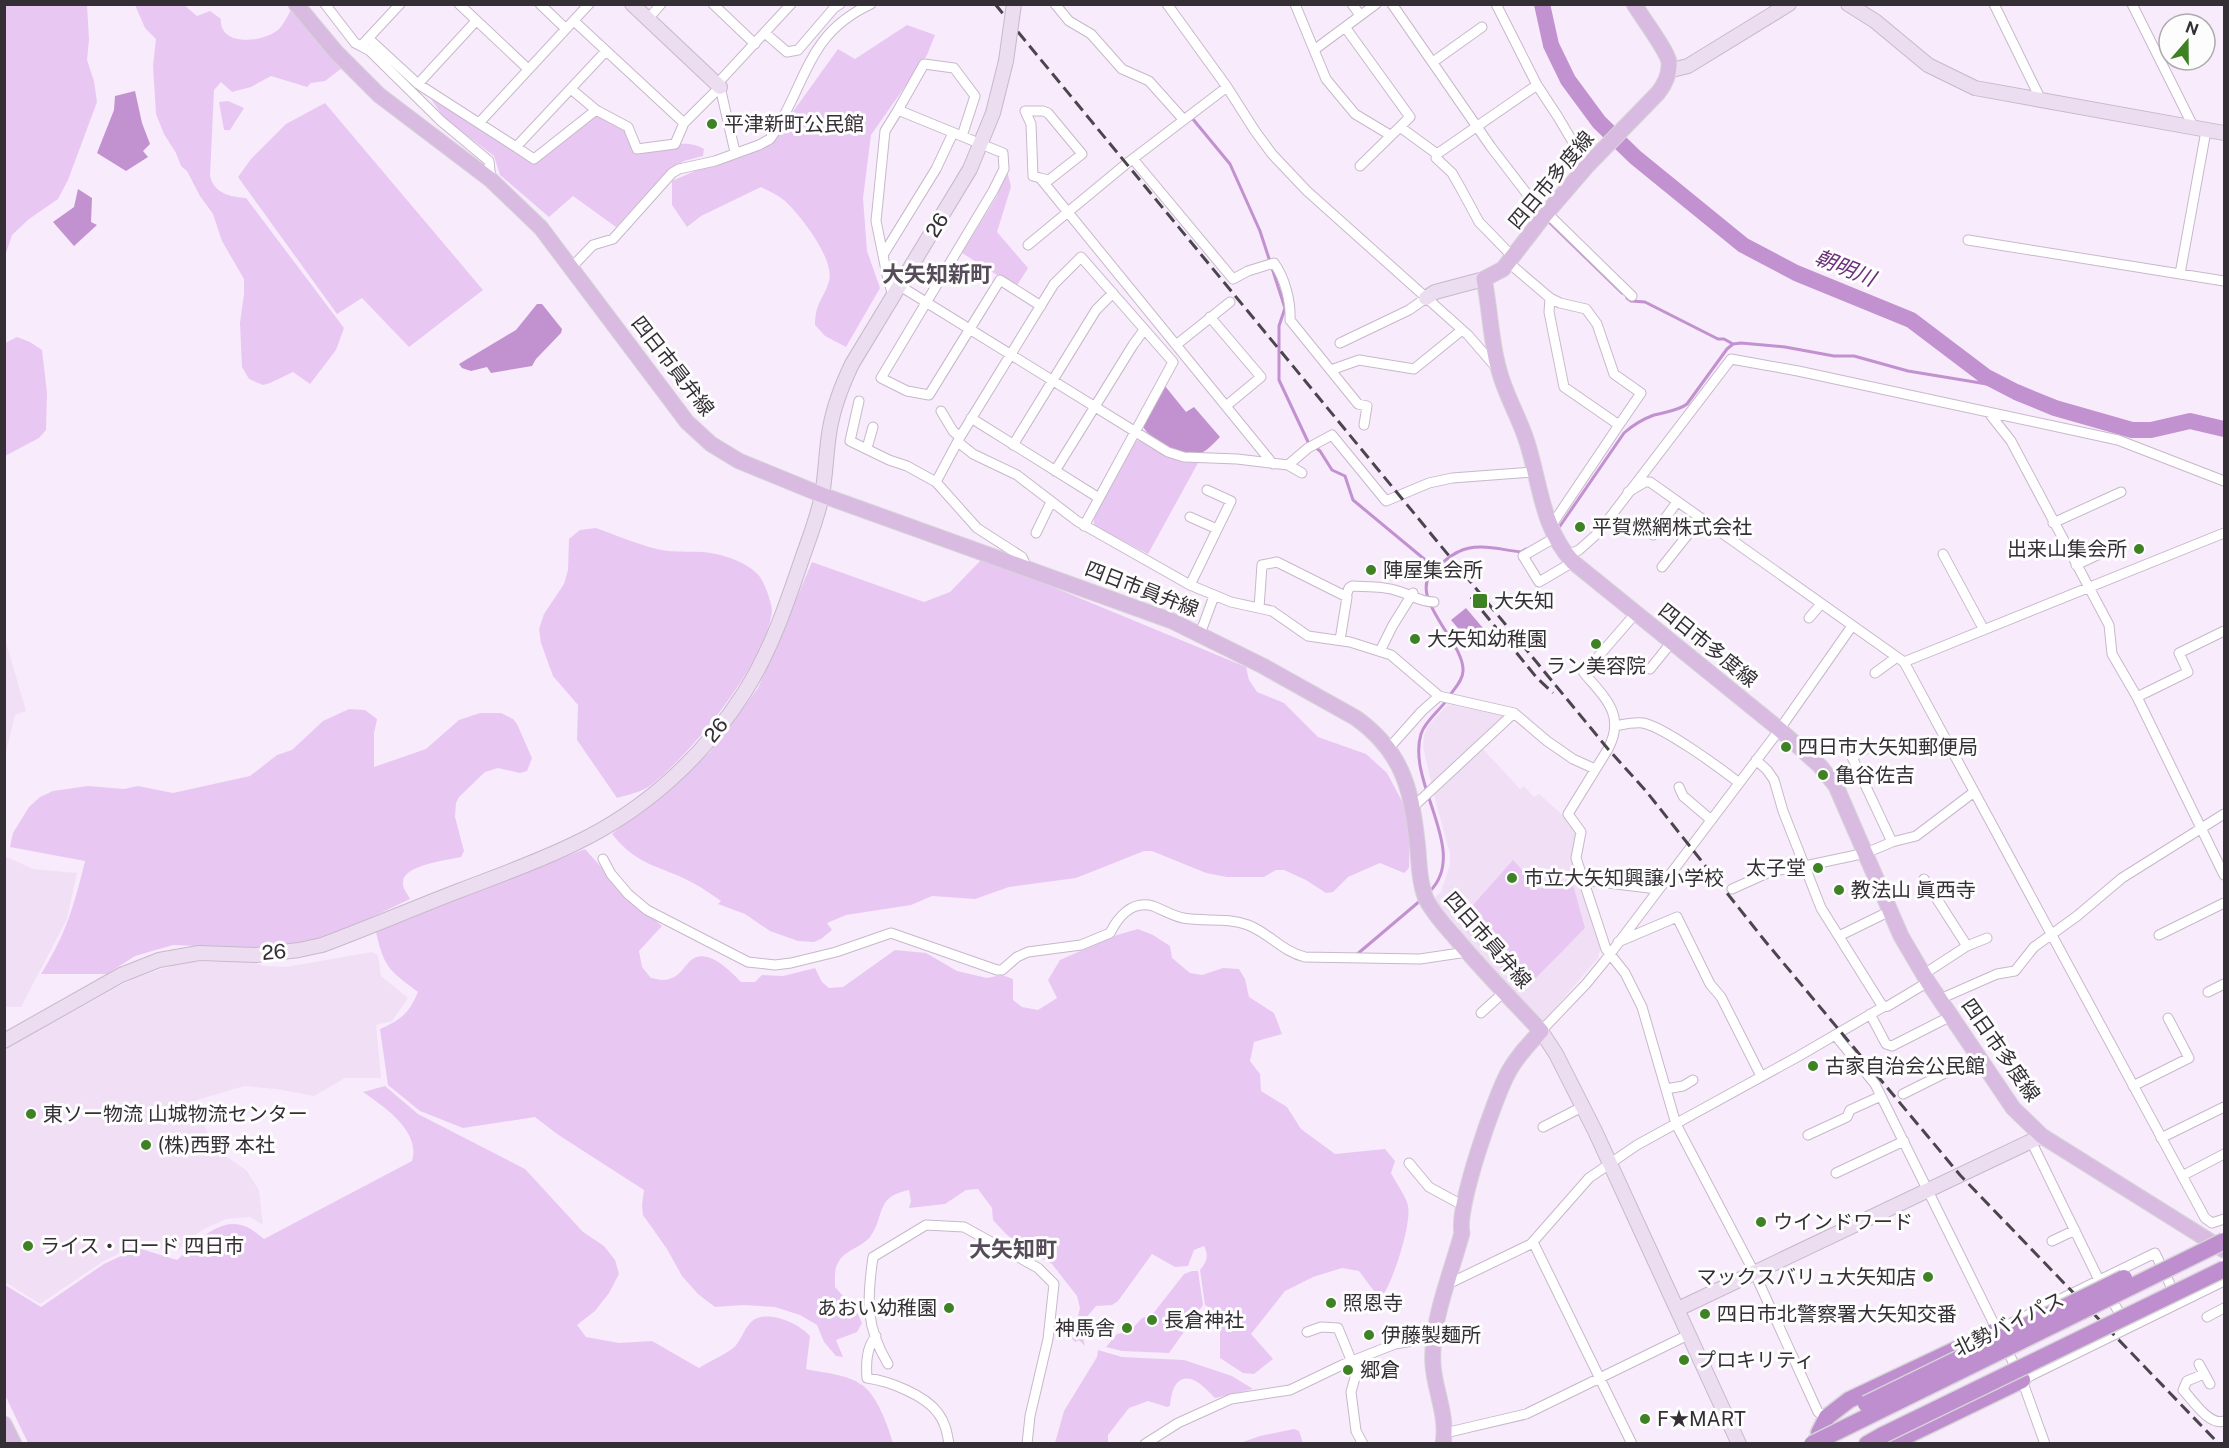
<svg xmlns="http://www.w3.org/2000/svg" width="2229" height="1448" viewBox="0 0 2229 1448" font-family="'Public Sans','Noto Sans JP',sans-serif">
<rect width="100%" height="100%" fill="#f8ebfc"/>
<!-- built -->
<path fill="#f1dff6" d="M5 639 26 711 15 715 5 756Z
M1448 704 1503 716 1504 720 1432 786 1423 746 1424 735 1428 726Z
M1483 749 1520 789 1524 786 1534 797 1539 794 1566 818 1577 834 1571 856 1601 946 1598 958 1543 1022 1441 913 1433 899 1441 892 1450 864V854L1434 795Z
M5 856 33 869 77 873 67 919 21 1007H5Z
M372 952 378 955 381 976 408 998 392 1021 376 1025 381 1078H345L314 1096 277 1089 244 1086 177 1106 187 1122 204 1125 211 1140 220 1152 246 1170 259 1190 263 1225 250 1217 226 1219 204 1229 186 1241 178 1251 136 1245 102 1262 40 1304 5 1282 4 1049 134 978 184 962 252 961 263 966 286 967Z"/>
<!-- green -->
<path fill="#e8c8f2" d="M5 4 87 5 89 39 87 60 94 81 97 102 68 180 58 199 29 219 12 235 5 256Z
M135 5H184L197 16 210 11 221 19C219 47 264 43 279 29 284 24 288 15 292 8L342 68 325 81 311 83 307 87 271 76 251 87 232 92 221 82 214 90 210 176C214 193 230 197 246 198L344 328 336 350 310 384 293 372 270 383 263 385 249 379 242 367 240 323 244 294V279L222 241 213 214 200 196 187 171 181 166 176 153 164 134 156 114 153 66 156 39 145 28Z
M907 25 935 35 927 55 871 135 863 198 867 251 880 288 846 347 825 336 815 325C815 302 824 299 829 281 835 259 800 215 785 201 778 195 769 191 761 187L701 216 687 227 672 205V181L766 140 787 120 838 49 855 59Z
M431 99 534 160 596 111 624 131 635 153C655 149 686 137 704 149L703 156 684 161 667 171 616 227 573 196 549 217 500 175 494 156 444 118Z
M228 101 244 108 230 130H224L219 102Z
M325 103 483 290 409 347 362 298 337 314 238 177 251 159 286 124Z
M1007 170 1011 187 997 232 1028 268 1016 287 962 253 997 196Z
M17 337 30 342 42 350 47 393 46 430 39 438 5 456V343Z
M1141 439C1162 453 1173 460 1198 463L1148 554 1095 526 1093 519 1134 442Z
M596 528C616 535 636 544 657 549 672 553 687 551 702 552 720 553 749 562 760 577 765 584 772 603 772 611 766 662 691 755 651 785 642 792 627 795 617 798L577 740 578 705 553 676 541 643 539 629 544 614 564 584 568 570 569 539 580 530Z
M983 558 1246 667 1249 680 1257 692 1284 703 1318 737 1366 754 1387 773 1404 805 1410 825 1409 868 1404 873 1380 863 1348 877 1333 892 1326 893 1306 880 1284 870H1276L1264 877H1227L1206 873 1152 851H1144L1076 878 1009 887 975 899 932 896 911 905 846 915 827 923 832 930 821 939 814 942 798 941 770 931 745 914 718 904 721 901C712 895 703 888 693 883 660 865 638 867 612 834L710 752 758 688 812 562 924 602 950 592Z
M349 709 365 710 377 719 374 733V767L426 749 459 720 480 713H501L513 719 517 724 532 758 527 771 520 773 498 768 485 772 459 797 456 803 455 817 464 851 461 857C448 860 403 865 403 882 402 888 407 893 410 899L328 938 275 949 173 945 135 956 107 974H41C66 934 74 906 85 861L10 847 13 833 29 807 40 797 53 791 88 786 124 789 138 786 173 793 250 776 277 755 292 750 323 721Z
M585 849 627 896 662 926 639 951 642 967 651 978C657 979 664 981 669 979 680 976 683 968 690 961 707 946 730 971 741 982H755L762 975 783 976 815 968 822 982 829 988 843 987 895 950 926 953 957 971 987 978 1002 975 1013 979V1000L1022 1007 1038 1010 1057 998 1048 980 1060 960 1117 935 1138 929 1153 935 1170 946 1172 958 1190 973 1202 975 1223 968 1239 969 1245 979 1249 997 1274 1013 1282 1034 1254 1042 1250 1061 1260 1074 1261 1091 1287 1107 1301 1129 1335 1154 1385 1149 1395 1161 1391 1173C1396 1183 1406 1196 1408 1206 1412 1224 1392 1286 1380 1299L1359 1271 1342 1268 1313 1277 1285 1291 1251 1334 1273 1359 1254 1374 1243 1373 1220 1358V1314L1205 1305 1200 1270C1207 1262 1209 1255 1204 1246L1194 1250 1188 1266 1175 1267 1152 1254 1118 1301 1112 1305 1096 1306 1080 1325 1085 1346 1079 1340 1075 1342 1068 1334 1077 1320 1080 1308 1077 1296 1052 1264 1017 1243 1006 1234 993 1220 992 1208 978 1189 966 1190 945 1204 909 1208 911 1201 909 1190C874 1197 886 1215 870 1237 861 1248 844 1250 838 1263 834 1269 835 1280 835 1287L857 1312 862 1323 857 1332 836 1340 843 1357 836 1356 824 1342 817 1325 800 1315 775 1307 743 1305 715 1307 698 1294 682 1276 667 1249 643 1215 642 1205 644 1190 557 1134 535 1117 463 1128 420 1111 388 1085 380 1029C401 1020 409 1013 418 992 390 971 384 968 376 932Z
M1513 860 1540 889 1547 883 1573 885 1585 928 1532 982H1520L1516 977 1512 980 1466 930 1465 914Z
M385 1086 418 1114 525 1169 583 1232 604 1246 615 1260 619 1274 609 1293 595 1311 577 1325 586 1337 619 1343 652 1341 699 1368C710 1361 722 1356 732 1349 741 1342 743 1330 751 1322 766 1308 799 1323 810 1336L806 1369C824 1373 847 1374 862 1385 877 1395 888 1426 893 1443H28L5 1395V1285L41 1307 104 1264 138 1248 177 1260C196 1243 221 1213 249 1228 254 1231 259 1235 264 1239L412 1161C421 1131 384 1107 363 1092Z
M1192 1271H1198L1203 1305 1169 1353 1122 1351 1106 1347 1117 1334 1130 1331 1142 1318 1152 1315 1184 1274Z
M1098 1350 1122 1357 1184 1360 1232 1376 1253 1389 1215 1398C1209 1392 1199 1381 1191 1379 1174 1375 1171 1395 1170 1406L1167 1407 1148 1401 1129 1408 1108 1435V1443H1055L1064 1411 1097 1357Z
M1294 1429 1299 1431 1303 1443H1240L1260 1436Z"/>
<!-- water -->
<path fill="#c291d0" d="M135 91 142 123 150 144 143 151 148 157 126 171 97 153 114 110 115 96Z
M78 189 92 198 91 222 97 225 74 246 53 222 74 207Z
M537 304H542L562 329 561 333 536 359 532 366 491 373 487 367 471 371 462 368 459 364 516 330Z
M1165 386 1186 412 1194 407 1220 437C1215 442 1208 450 1201 453 1187 459 1148 440 1143 426Z
M1466 608 1488 634 1474 647 1451 620Z"/>
<g fill="none" stroke-linecap="round" stroke-linejoin="round">
<!-- stream -->
<path stroke="#c291d0" stroke-width="3" d="M1192 118 1230 164 1260 231 1285 308 1279 326V380L1309 444
M1550 223 1622 293
M1627 298 1631 301 1645 302 1718 339H1724L1733 344
M1315 447 1320 451 1332 470 1345 476 1353 500 1435 568
M1560 526 1624 433C1633 425 1643 419 1654 415 1665 412 1678 411 1687 404L1727 349 1733 344 1741 343 1785 347 1834 356H1854L1908 371 2005 387
M1450 695C1455 688 1463 680 1463 671 1465 640 1399 593 1439 565 1445 561 1451 555 1458 552 1477 542 1501 550 1521 552L1526 549
M1430 891C1470 851 1406 783 1421 734 1425 721 1439 711 1446 701
M1355 956 1421 900"/>
<!-- river -->
<path stroke="#c291d0" stroke-width="16" d="M1542 4 1551 45 1568 80 1599 122 1635 157 1743 245 1796 273 1911 320 1985 376 2016 392 2055 408 2132 430H2151L2190 421 2224 429"/>
<!-- street casing -->
<g stroke="#c6b9ca" stroke-width="11">
<path id="street" d="M325 4 355 43 361 46
M400 4 361 46 370 51 441 121 489 161 491 180
M459 4 528 69
M540 4 566 29
M713 4 755 44
M1055 4 1069 21 1091 34 1122 69 1149 81 1183 119
M1167 4 1227 87 1255 131 1272 154 1307 191 1468 335 1494 365
M1295 4 1326 79 1355 114 1390 135
M1352 4 1360 15
M1392 4 1491 147 1544 216
M1496 4 1537 85 1558 117 1587 166
M1994 4 2041 100
M2132 4 2194 128
M648 19 661 4
M574 21 684 123 720 87
M1345 27 1410 117 1360 166
M765 33 787 52 798 50 834 8 840 4
M368 38 418 84 516 147 606 51
M1314 50 1376 4
M1433 62 1482 27
M418 84 476 21
M717 84 791 4
M720 87 735 152
M571 89 596 110
M898 110 924 64 954 68 975 96 962 136
M479 123 589 4
M1400 127 1437 154
M516 147 534 159 596 110 628 127 637 149 675 144 684 123
M1133 159 1233 279 1248 271 1274 263C1285 278 1291 302 1290 320L1358 404 1367 406 1364 425
M1040 178 1049 180 1082 154 1048 113 1043 111H1025L1031 124 1033 176 1040 178 1273 464
M1547 213 1632 296
M1968 240 2224 281
M1028 245 1126 164 1227 87
M883 255 936 169 953 133
M1514 258 1479 222 1460 187 1452 173 1436 158 1437 154 1537 85
M1509 263 1550 298 1549 312 1564 387 1619 425 1551 526
M570 269 593 245 613 239 672 173 679 169 715 161 759 145 770 139C807 86 804 35 871 4
M2180 274 2206 131
M900 286 1168 452 1184 457 1237 459 1288 465 1308 448 1332 435 1386 501 1429 483 1452 478 1534 472
M893 296 887 275 876 221 885 131 898 110 1003 153 1004 169 993 191 881 378 907 391 929 395 1000 280 1041 306
M1550 298 1560 303 1586 309 1597 324 1614 374 1641 393 1619 425
M1210 317 1261 377 1226 406
M1340 343 1409 310 1426 298
M1176 345 1230 302
M1331 370 1359 360 1414 369 1462 330
M859 401 850 441 889 460 907 466 936 482
M941 411 953 431 960 437
M1989 413 2011 441 2109 625 2112 654 2137 697 2224 875
M971 418 1099 498
M958 442 973 454 1017 475 1077 521 1190 585 1231 602 1272 611 1308 636 1350 642 1391 655 1439 696 1514 713 1547 741 1573 759 1595 769
M1013 445 1096 310 1113 293
M867 448 873 427
M1288 465 1302 473
M1055 471 1133 345 1144 330
M1628 492 1645 482H1650L1904 662 2205 1218 2212 1223 2224 1219
M1190 517 1217 529
M2053 523 2121 492
M1036 533 1051 502
M1653 535 1677 502
M1556 537 1523 556 1539 582 1573 562
M1943 554 1984 630
M1567 555 1579 550 1598 533 1731 359 1798 371 2118 440 2224 481
M2076 565 2119 545
M1662 567 1701 518
M1027 568 1022 557 977 528 936 482 960 437 1054 284 1081 257 1173 362 1084 526
M1190 585 1231 501 1207 490
M1346 596 1349 588 1352 586C1369 587 1385 586 1401 592 1413 596 1421 602 1434 602
M1259 608 1262 565 1277 562 1347 597 1340 640
M1635 614 1584 673C1605 698 1626 715 1608 749L1568 814 1581 832 1576 858 1606 949 1625 973 1642 1007 1676 1124 1755 1274 1818 1412 1827 1417
M1809 618 1821 604
M1200 634 1214 596
M1380 651 1393 625 1413 593
M1904 662 2224 533
M1650 669 1671 643
M1875 673 1897 657
M2137 697 2188 672 2179 653 2224 631
M1615 726C1625 724 1633 722 1643 723 1664 727 1720 768 1738 782
M1389 748 1422 711 1439 696
M1756 760 1767 770 1774 780 1783 811 1821 908 1883 1007
M1679 787 1683 796 1710 819
M1413 807 1514 713
M1892 842 1916 836 1974 792
M603 859 611 874 628 894 647 910 748 962 775 965 791 963 836 952 891 933 997 970H1002L1017 957 1028 952 1081 945 1110 933C1118 917 1132 900 1153 906 1163 910 1173 916 1183 918 1205 922 1227 917 1248 925 1269 933 1283 952 1305 957L1420 959 1467 952
M1924 879 1967 946 1987 938
M1584 880 1657 889
M1732 889 1772 871 1805 866 1866 853 1892 842 1852 757 1866 749
M2159 935 2224 903
M1839 936 1890 911
M1618 942 1677 917 1710 984 1721 997 1761 1076
M1924 974 1967 946
M2208 992 2224 984
M1940 999 1997 974 2015 971 2034 947 2077 916 2122 878 2224 814
M1481 1013 1504 992
M1870 1014 1886 1044 1892 1046 1951 1016
M1541 1031 1586 984 1604 962 1777 733 1852 626
M1835 1035 1875 1084 1999 1334
M2133 1086 2189 1058 2168 1018
M1666 1089 1683 1086 1693 1080
M1903 1094 1979 1056
M1543 1127 1582 1107
M1808 1135 1847 1117 1850 1110 1881 1096
M2161 1138 2224 1107
M2031 1141 2099 1280 2124 1320
M1409 1163 1429 1187 1464 1206
M1836 1173 1904 1141
M2182 1176 2224 1154
M2052 1241 2075 1230
M1533 1242 1632 1444
M1448 1284 1531 1244 1589 1178 1637 1145 1799 1056 1883 1007 1888 1006 1928 982
M2207 1317 2224 1308
M1997 1330 2155 1253 2179 1303
M1307 1332 1321 1327 1338 1328 1352 1362 1358 1367 1351 1392 1356 1431 1363 1444
M876 1336C866 1348 866 1364 867 1378 889 1381 925 1395 938 1413 945 1422 947 1432 949 1444
M2005 1346 2022 1380 2045 1444
M888 1364C865 1326 867 1299 873 1257L926 1225 964 1227 1038 1268 1054 1284 1048 1339 1030 1416 1027 1444
M2199 1364 2210 1384
M2204 1374 2187 1381 2183 1390C2193 1400 2209 1426 2224 1421
M2022 1380 2224 1281
M1445 1433 1526 1414 1690 1334
M1145 1444 1178 1423 1231 1399 1290 1390 1342 1365 1395 1344 1434 1337"/>
</g>
<!-- secondary casing -->
<g stroke="#c6b9ca" stroke-width="16">
<path id="secondary" d="M632 4 720 87
M1848 4 1875 21 1928 65 1975 88 2224 133
M1668 71 1688 66 1789 4
M1426 298 1435 292 1484 279
M1541 1031 1556 1054 1595 1131 1739 1444
M4 1041 121 975 159 960 199 953 256 955 299 950 322 945C368 928 414 908 461 890 500 875 540 861 578 842 646 809 703 757 744 693 771 651 787 603 803 556 810 536 818 516 822 495 826 473 826 450 830 428 834 405 842 385 852 364L970 169 993 113 1006 61
M1678 1309 2042 1136"/>
</g>
<!-- primary casing -->
<g stroke="#d6d5d7" stroke-width="17">
<path id="primary" d="M296 4 336 52 379 95 491 180 541 228 687 422 711 444 739 461 822 495 1172 621 1263 666 1356 718C1405 753 1412 793 1418 850 1419 866 1420 884 1426 899 1433 913 1444 925 1454 936 1481 969 1512 1000 1541 1031 1529 1044 1518 1055 1509 1071 1495 1096 1456 1208 1462 1233 1451 1274 1430 1323 1433 1365 1435 1392 1448 1416 1443 1444
M1634 4C1641 16 1667 50 1669 62 1670 73 1665 84 1658 93L1587 166 1544 216 1503 269 1484 279C1490 308 1491 344 1499 370 1505 394 1518 415 1526 439 1540 480 1541 528 1573 562L1779 729 1820 766 1836 786 1901 936 1928 982 2013 1108 2042 1136 2224 1250
M4 1424 14 1444"/>
</g>
<!-- highway casing -->
<g stroke="#d6d5d7" stroke-width="19">
<path id="highway" d="M1819 1433 1827 1417 1849 1400 1997 1330
M1867 1444 1883 1435
M1890 1444 2022 1380"/>
</g>
<!-- street -->
<use href="#street" stroke="#fff" stroke-width="9"/>
<!-- secondary -->
<use href="#secondary" stroke="#ecddf0" stroke-width="14"/>
<!-- primary -->
<use href="#primary" stroke="#d9bbe2" stroke-width="15"/>
<!-- highway -->
<use href="#highway" stroke="#bf8ece" stroke-width="16"/>
<!-- rail -->
<path stroke="#4b454d" stroke-width="3" stroke-dasharray="12 6" stroke-linecap="butt" d="M995 4 1608 749 1646 791 1765 941 1960 1175 2219 1444
M1471 597 1537 678 1553 693"/>
<!-- secondary-bridge casing -->
<g stroke="#c6b9ca" stroke-width="16" stroke-linecap="butt">
<path id="secondary-bridge" d="M1006 61 1014 4"/>
</g>
<!-- highway-bridge casing -->
<g stroke="#d6d5d7" stroke-width="19" stroke-linecap="butt">
<path id="highway-bridge" d="M1866 1404 2124 1278
M1883 1435 2224 1269
M1812 1444 2224 1241"/>
</g>
<!-- secondary-bridge -->
<use href="#secondary-bridge" stroke="#ecddf0" stroke-width="14"/>
<!-- highway-bridge -->
<use href="#highway-bridge" stroke="#bf8ece" stroke-width="16"/>
</g>
<!-- markers -->
<g fill="#3e8225" stroke="#fdfdfd" stroke-width="2">
<circle cx="712" cy="124" r="6"/>
<circle cx="1580" cy="527" r="6"/>
<circle cx="2139" cy="549" r="6"/>
<circle cx="1371" cy="570" r="6"/>
<rect x="1472" y="593" width="16" height="16" rx="3"/>
<circle cx="1415" cy="639" r="6"/>
<circle cx="1596" cy="644" r="6"/>
<circle cx="1786" cy="747" r="6"/>
<circle cx="1823" cy="775" r="6"/>
<circle cx="1818" cy="868" r="6"/>
<circle cx="1512" cy="878" r="6"/>
<circle cx="1839" cy="890" r="6"/>
<circle cx="1813" cy="1066" r="6"/>
<circle cx="31" cy="1114" r="6"/>
<circle cx="146" cy="1145" r="6"/>
<circle cx="1761" cy="1222" r="6"/>
<circle cx="28" cy="1246" r="6"/>
<circle cx="1928" cy="1277" r="6"/>
<circle cx="1331" cy="1303" r="6"/>
<circle cx="949" cy="1308" r="6"/>
<circle cx="1705" cy="1314" r="6"/>
<circle cx="1152" cy="1320" r="6"/>
<circle cx="1127" cy="1328" r="6"/>
<circle cx="1369" cy="1335" r="6"/>
<circle cx="1684" cy="1360" r="6"/>
<circle cx="1348" cy="1370" r="6"/>
<circle cx="1645" cy="1419" r="6"/>
</g>
<g text-anchor="middle" stroke-width="6" stroke-linejoin="round" paint-order="stroke">
<!-- poi labels -->
<g font-size="20" fill="#342f35" stroke="#fdfdfd" text-anchor="start">
<text x="724" y="131">平津新町公民館</text>
<text x="1592" y="534">平賀燃網株式会社</text>
<text x="2127" y="556" text-anchor="end">出来山集会所</text>
<text x="1383" y="577">陣屋集会所</text>
<text x="1494" y="608">大矢知</text>
<text x="1427" y="646">大矢知幼稚園</text>
<text x="1596" y="673" text-anchor="middle">ラン美容院</text>
<text x="1798" y="754">四日市大矢知郵便局</text>
<text x="1835" y="782">亀谷佐吉</text>
<text x="1806" y="875" text-anchor="end">太子堂</text>
<text x="1524" y="885">市立大矢知興譲小学校</text>
<text x="1851" y="897">教法山 眞西寺</text>
<text x="1825" y="1073">古家自治会公民館</text>
<text x="43" y="1121">東ソー物流 山城物流センター</text>
<text x="158" y="1152">(株)西野 本社</text>
<text x="1773" y="1229">ウインドワード</text>
<text x="40" y="1253">ライス・ロード 四日市</text>
<text x="1916" y="1284" text-anchor="end">マックスバリュ大矢知店</text>
<text x="1343" y="1310">照恩寺</text>
<text x="937" y="1315" text-anchor="end">あおい幼稚園</text>
<text x="1717" y="1321">四日市北警察署大矢知交番</text>
<text x="1164" y="1327">長倉神社</text>
<text x="1115" y="1335" text-anchor="end">神馬舎</text>
<text x="1381" y="1342">伊藤製麺所</text>
<text x="1696" y="1367">プロキリティ</text>
<text x="1360" y="1377">郷倉</text>
<text x="1657" y="1426">F★MART</text>
</g>
<!-- street labels -->
<g font-size="20" fill="#342f35" stroke="#fdfdfd">
<text transform="translate(1551 180) rotate(-50)" y="7">四日市多度線</text>
<text transform="translate(937 225) rotate(-58)" y="7">26</text>
<text transform="translate(673 366) rotate(52)" y="7">四日市員弁線</text>
<text transform="translate(1142 589) rotate(21)" y="7">四日市員弁線</text>
<text transform="translate(1708 645) rotate(39)" y="7">四日市多度線</text>
<text transform="translate(716 730) rotate(-51)" y="7">26</text>
<text transform="translate(1488 940) rotate(49)" y="7">四日市員弁線</text>
<text transform="translate(274 952) rotate(-5)" y="7">26</text>
<text transform="translate(2001 1050) rotate(55)" y="7">四日市多度線</text>
<text transform="translate(2009 1324) rotate(-26)" y="7">北勢バイパス</text>
</g>
<!-- water labels -->
<g font-size="21" font-style="italic" fill="#6a2e7a" stroke="#fdfdfd">
<text transform="translate(1845 268) rotate(22)" y="7">朝明川</text>
</g>
<!-- quarter labels -->
<g font-size="22" font-weight="bold" fill="#564b59" stroke="#fdfdfd">
<text x="937" y="282">大矢知新町</text>
<text x="1013" y="1257">大矢知町</text>
</g>
</g>
<!-- border -->
<rect width="2229" height="1448" fill="none" stroke="#342f35" stroke-width="12"/>
<!-- north arrow -->
<g transform="translate(2187 42) rotate(20)"><circle r="28" fill="#fdfdfd" stroke="#adabad" stroke-width="1.5"/>
<path d="M0-4.5L10 22L0 15L-10 22Z" fill="#3e8225"/>
<text y="-9" font-size="16" font-weight="bold" text-anchor="middle" fill="#342f35">N</text>
</g>
</svg>
